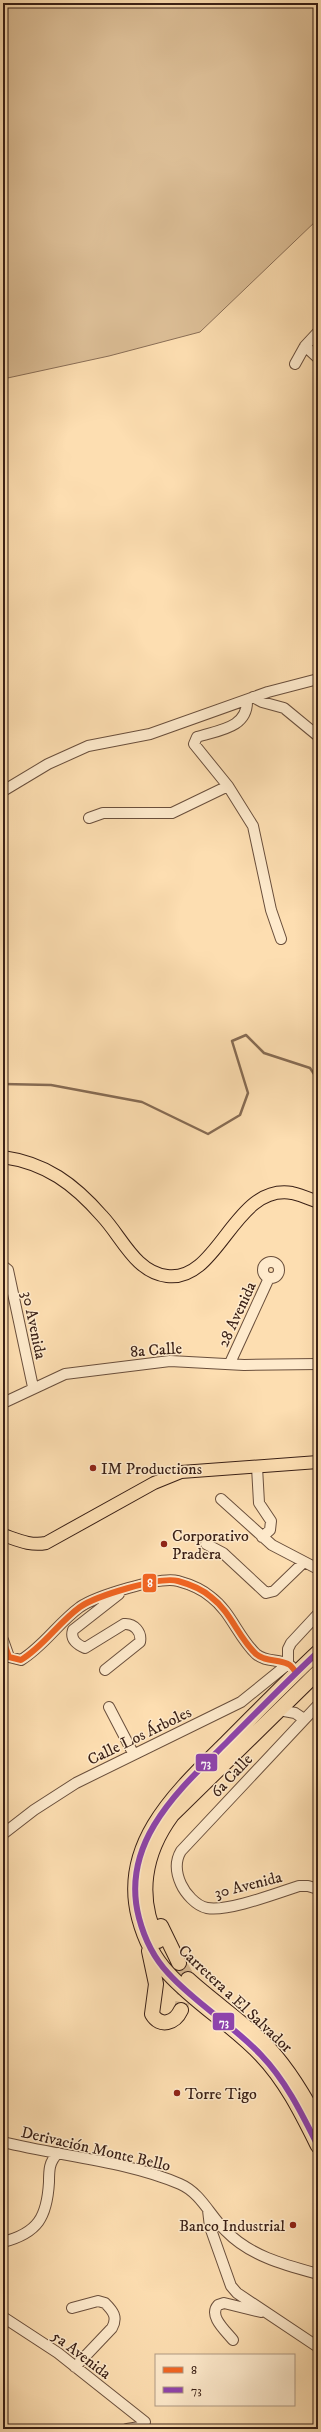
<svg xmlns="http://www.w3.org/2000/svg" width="321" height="2432" viewBox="0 0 321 2432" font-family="'IM FELL DW Pica',serif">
<rect width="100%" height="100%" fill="#fddeb1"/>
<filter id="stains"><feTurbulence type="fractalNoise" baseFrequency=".005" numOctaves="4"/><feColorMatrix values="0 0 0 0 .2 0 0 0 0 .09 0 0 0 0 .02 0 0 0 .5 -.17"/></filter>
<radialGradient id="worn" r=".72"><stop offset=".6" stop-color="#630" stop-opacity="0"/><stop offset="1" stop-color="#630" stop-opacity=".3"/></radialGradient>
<!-- green -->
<path fill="#dcbe96" stroke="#8a6e56" d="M3 3H318V219L200 332 109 356 3 379Z"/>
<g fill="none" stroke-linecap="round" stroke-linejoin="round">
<!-- stream -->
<path stroke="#866b53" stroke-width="2.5" d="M3 1084 51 1085 142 1102 208 1134 240 1115 248 1093 232 1041 246 1035 264 1053 310 1068 318 1080"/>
<!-- highway-tunnel -->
<path stroke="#d6b892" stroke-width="14" stroke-dasharray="14 7" stroke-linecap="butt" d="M179 1963 187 1976 181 2010"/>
<!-- minor casing -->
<g stroke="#6a4f3c" stroke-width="12">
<path id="minor" d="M305 346 318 358
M295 364 305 346 318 332
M253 697 262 702 284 708 318 736
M247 700C248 728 219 730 197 737L194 744 228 786 253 826 271 910 281 939
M3 791 48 764 88 746 150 734 268 692 318 679
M89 818 103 813H172L228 786
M263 1270a8 8 0 1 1 16 0a8 8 0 1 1-16 0Z
M3 1266 8 1270 33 1387
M230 1363 269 1278
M3 1403 65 1374 170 1361 244 1365 318 1364
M257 1467 259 1503 271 1521 270 1530 262 1537
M221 1499 272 1545 318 1569
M206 1544 223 1553 266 1593 274 1591 304 1562
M3 1640 9 1657 21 1660C44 1646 58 1623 80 1607 96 1596 160 1576 178 1581 189 1584 203 1590 211 1597 231 1612 238 1637 256 1654 265 1662 278 1659 288 1664 291 1665 294 1670 296 1672
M288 1664V1649L291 1643 318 1614
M105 1670 140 1642C142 1632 134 1623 124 1624L85 1648C76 1644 70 1639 73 1630L119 1594
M318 1705 181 1851C175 1861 176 1873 181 1884 185 1893 196 1906 207 1908 228 1912 277 1893 299 1886H308L318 1889
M109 1707 133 1753
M279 1710 295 1713 304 1719
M3 1834 34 1810 76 1783 241 1702 288 1664
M3 2142C59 2156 127 2161 180 2184 201 2193 210 2216 226 2231 250 2256 285 2265 318 2274
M208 2210 210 2227 231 2286 237 2293 318 2347
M3 2242C38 2233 47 2217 49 2182 49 2170 49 2162 58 2153
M72 2308 98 2301 105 2303C113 2311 118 2317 112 2328L75 2367
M3 2317 58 2353 145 2422 140 2427 127 2429
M233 2340C226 2331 208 2316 218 2305L224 2303 261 2312"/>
</g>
<!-- major casing -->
<g stroke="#391f15" stroke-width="14">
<path id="major" d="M3 1157C46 1163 74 1184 102 1216 122 1237 135 1272 167 1276 219 1283 234 1183 292 1193 301 1195 310 1199 318 1202
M3 1535C18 1540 30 1546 46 1543L154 1483 181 1472 318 1462"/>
</g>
<!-- highway casing -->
<g stroke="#391f15" stroke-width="16">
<path id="highway" d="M318 1652C287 1681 258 1711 228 1741 180 1789 119 1842 139 1918 144 1937 154 1958 168 1973 196 2004 233 2025 261 2055 286 2081 302 2114 318 2146
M161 1926 179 1963
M158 1941C136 1897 144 1853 172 1815L318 1672
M149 1951 156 1984 152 2014C160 2028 175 2023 181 2010
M188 1979C212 2001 239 2019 263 2042 286 2065 303 2093 318 2122"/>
</g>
<!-- minor -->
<use href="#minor" stroke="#feeacc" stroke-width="10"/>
<!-- major -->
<use href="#major" stroke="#fddeb1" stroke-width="12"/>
<!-- highway -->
<use href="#highway" stroke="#fddeb1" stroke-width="14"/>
<!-- bus-1 casing -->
<g stroke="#feeacc" stroke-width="9">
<path id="bus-1" d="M3 1640 9 1657 21 1660C44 1646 58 1623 80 1607 96 1596 160 1576 178 1581 189 1584 203 1590 211 1597 231 1612 238 1637 256 1654 265 1662 278 1659 288 1664 291 1665 294 1670 296 1672"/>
</g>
<!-- bus-2 casing -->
<g stroke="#feeacc" stroke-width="9">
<path id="bus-2" d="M318 1652C287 1681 258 1711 228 1741 180 1789 119 1842 139 1918 144 1937 154 1958 168 1973 196 2004 233 2025 261 2055 286 2081 302 2114 318 2146"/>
</g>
<!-- bus-1 -->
<use href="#bus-1" stroke="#f26522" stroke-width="6"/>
<!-- bus-2 -->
<use href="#bus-2" stroke="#8e44ad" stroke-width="6"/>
</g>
<!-- markers -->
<g fill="#8f2418" stroke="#feeacc" stroke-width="1.5">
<circle cx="93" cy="1468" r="4"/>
<circle cx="164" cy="1544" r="4"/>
<circle cx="177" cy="2093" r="4"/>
<circle cx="293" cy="2225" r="4"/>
</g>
<g text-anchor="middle" stroke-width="3" stroke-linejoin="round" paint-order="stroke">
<!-- street labels -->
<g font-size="16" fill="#391f15" stroke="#feeacc">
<text transform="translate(236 1314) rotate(-65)" y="6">28 Avenida</text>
<text transform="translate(35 1325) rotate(78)" y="6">30 Avenida</text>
<text transform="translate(156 1349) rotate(-4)" y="6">8a Calle</text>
<text transform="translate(139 1735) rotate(-26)" y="6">Calle Los Árboles</text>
<text transform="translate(231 1775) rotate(-47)" y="6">6a Calle</text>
<text transform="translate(248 1884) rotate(-14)" y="6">30 Avenida</text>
<text transform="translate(236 1998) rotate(43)" y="6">Carretera a El Salvador</text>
<text transform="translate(96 2148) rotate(13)" y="6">Derivación Monte Bello</text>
<text transform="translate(82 2354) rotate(37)" y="6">5a Avenida</text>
</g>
<!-- poi labels -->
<g font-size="16" fill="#391f15" stroke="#feeacc" text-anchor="start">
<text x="101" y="1474">IM Productions</text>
<text x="172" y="1541">Corporativo<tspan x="172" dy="18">Pradera</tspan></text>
<text x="185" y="2099">Torre Tigo</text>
<text x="285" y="2231" text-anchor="end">Banco Industrial</text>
</g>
</g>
<g stroke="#feeacc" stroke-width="1.5">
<rect x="142" y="1573" width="15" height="20" rx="4" fill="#f26522"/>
<rect x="195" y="1753" width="23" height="19" rx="4" fill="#8e44ad"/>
<rect x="212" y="2012" width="23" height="19" rx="4" fill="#8e44ad"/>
</g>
<g font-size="11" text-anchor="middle" font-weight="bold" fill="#fff">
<text x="150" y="1587">8</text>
<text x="206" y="1767">73</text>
<text x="224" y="2026">73</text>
</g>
<!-- margin -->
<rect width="321" height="2432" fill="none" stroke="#fddeb1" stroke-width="16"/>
<rect x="4" y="4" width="313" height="2424" fill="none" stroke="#391f15" stroke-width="2"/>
<rect x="8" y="8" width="305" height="2416" fill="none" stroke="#391f15"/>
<!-- legend -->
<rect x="155" y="2354" width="140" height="52" fill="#feeacc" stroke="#af9983"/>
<rect x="163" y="2367" width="20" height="6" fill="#f26522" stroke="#af9983"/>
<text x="191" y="2374" font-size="12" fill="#391f15">8</text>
<rect x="163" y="2387" width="20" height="6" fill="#8e44ad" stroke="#af9983"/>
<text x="191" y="2394" font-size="12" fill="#391f15">73</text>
<rect width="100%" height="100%" filter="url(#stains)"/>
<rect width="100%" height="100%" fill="url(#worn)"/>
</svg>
